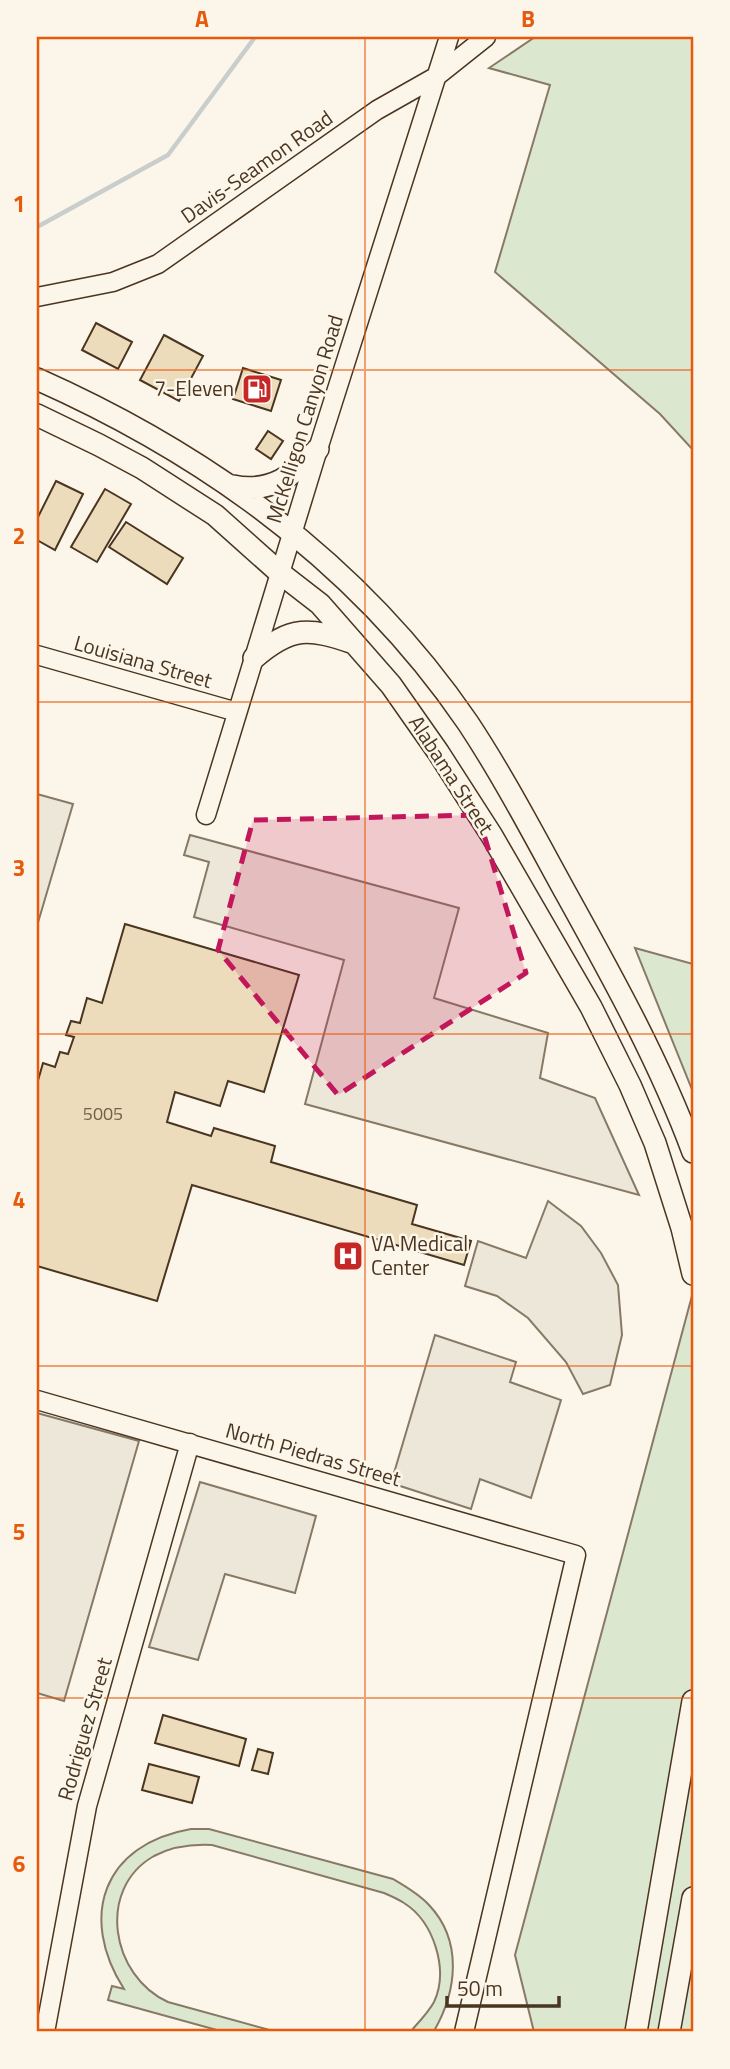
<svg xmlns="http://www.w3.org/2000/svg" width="730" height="2069" viewBox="0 0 730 2069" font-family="'Titillium Web',sans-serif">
<rect width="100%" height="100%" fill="#fbf6e9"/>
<!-- green -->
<path fill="#dce7d0" stroke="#887966" stroke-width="2" d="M535 37H693V450L660 414 495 272 550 85 489 68Z
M635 948 693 964V1092Z
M693 1292V2032H534L515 1955Z
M191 1829H209L393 1879C405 1886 419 1894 429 1905 463 1941 457 1991 434 2031L410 2032C418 2023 428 2013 434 2002 449 1970 434 1922 404 1903 398 1899 391 1896 384 1893L212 1845C192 1844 173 1846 154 1856 96 1889 111 1976 168 2002L277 2032H224L108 2000 112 1986 124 1989C78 1917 103 1844 191 1829Z"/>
<!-- parking -->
<path fill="#ede7d9" stroke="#887966" stroke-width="2" d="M37 794 73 804 37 926Z
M190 835 459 908 434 998 548 1033 540 1078 595 1098 639 1195 305 1104 344 960 194 917 209 862 184 855Z
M548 1201 581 1226 601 1253 618 1285 622 1335 610 1385 583 1394 566 1362 528 1318 497 1296 465 1286 478 1241 526 1258Z
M435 1335 516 1362 510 1382 561 1400 531 1498 480 1479 471 1509 391 1483Z
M37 1413 139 1441 64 1701 37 1693Z
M200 1482 316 1516 295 1593 225 1574 198 1660 149 1647Z"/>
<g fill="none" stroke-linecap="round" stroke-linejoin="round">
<!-- stream -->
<path stroke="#c9cecd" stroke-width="4.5" d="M37 227 168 155 255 37"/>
</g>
<!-- building -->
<path fill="#ecdcbc" stroke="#4a3520" stroke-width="2" d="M96 323 132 342 118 369 82 350Z
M164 335 203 356 179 401 140 380Z
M243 368 281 380 271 411 233 399Z
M268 431 283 441 271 459 256 449Z
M56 481 83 494 55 550 37 540V519Z
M105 489 131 504 97 562 71 547Z
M126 522 183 558 167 584 109 547Z
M125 924 299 975 264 1092 228 1081 220 1106 175 1092 167 1122 211 1136 214 1128 275 1146 271 1162 417 1205 412 1224 471 1241 464 1265 192 1185 157 1301 37 1266V1084L43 1063 55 1067 60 1052 68 1054 74 1037 66 1035 71 1021 80 1023 87 998 102 1003Z
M163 1715 246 1739 239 1766 155 1743Z
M258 1749 273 1753 268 1774 252 1770Z
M149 1764 199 1777 192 1803 142 1790Z"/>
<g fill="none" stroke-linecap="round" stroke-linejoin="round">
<!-- minor casing -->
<g stroke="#4a3520" stroke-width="21">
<path id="minor" d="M37 297 113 282 158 264 377 110 437 76 486 37
M37 655 237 712
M206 815 318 449 449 37
M37 1400 576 1555 464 2032
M45 2032 87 1806 190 1443"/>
</g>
<!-- major casing -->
<g stroke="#4a3520" stroke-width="24">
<path id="major" d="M37 379C210 456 360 565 468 723 505 779 536 839 568 897 614 980 660 1063 693 1152
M37 415 99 445 142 468 215 515 280 573 320 604 391 685 438 752 492 836 591 1007 630 1085 655 1143 682 1228 693 1274
M233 486C270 494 295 475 318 449
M254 658C292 625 309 628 354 643
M636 2032 693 1701
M669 2032 693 1898"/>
</g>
<!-- minor -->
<use href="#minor" stroke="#fbf6e9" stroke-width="18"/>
<!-- major -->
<use href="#major" stroke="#fbf6e9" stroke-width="21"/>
</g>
<!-- marked area -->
<path fill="#c2185b" fill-opacity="0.2" stroke="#c2185b" stroke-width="5" stroke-dasharray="14 9" stroke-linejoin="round" d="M478 815 526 973 338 1095 218 950 253 820Z"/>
<!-- grid -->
<path fill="none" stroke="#e8590c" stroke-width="2" stroke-opacity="0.55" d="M365 37V2032M37 370H693M37 702H693M37 1034H693M37 1366H693M37 1698H693"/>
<!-- icons -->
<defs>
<g id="fuel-square" transform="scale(1.575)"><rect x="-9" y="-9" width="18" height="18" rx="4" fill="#c62828" stroke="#fbf6e9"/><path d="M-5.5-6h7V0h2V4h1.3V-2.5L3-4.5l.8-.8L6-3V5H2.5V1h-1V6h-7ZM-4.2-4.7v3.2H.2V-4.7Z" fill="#fff"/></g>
<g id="hospital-square" transform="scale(1.575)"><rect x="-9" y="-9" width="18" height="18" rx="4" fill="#c62828" stroke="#fbf6e9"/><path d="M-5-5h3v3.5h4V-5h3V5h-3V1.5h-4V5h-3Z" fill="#fff"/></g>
</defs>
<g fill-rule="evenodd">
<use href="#fuel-square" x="257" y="389"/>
<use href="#hospital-square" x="348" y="1256"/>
</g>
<g text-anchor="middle" stroke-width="5" stroke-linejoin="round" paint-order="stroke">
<!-- number labels -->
<g font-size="18" fill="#725f47">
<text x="103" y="1120">5005</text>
</g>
<!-- street labels -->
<g font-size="21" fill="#4a3520" stroke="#fbf6e9">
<text transform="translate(257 167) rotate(-35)" y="7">Davis-Seamon Road</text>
<text transform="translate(305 419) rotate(-73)" y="7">McKelligon Canyon Road</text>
<text transform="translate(143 662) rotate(16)" y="7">Louisiana Street</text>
<text transform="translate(451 775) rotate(57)" y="7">Alabama Street</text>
<text transform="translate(313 1455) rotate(16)" y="7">North Piedras Street</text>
<text transform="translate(85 1729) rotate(-74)" y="7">Rodriguez Street</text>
</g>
<!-- poi labels -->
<g font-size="21" fill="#4a3520" stroke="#fbf6e9" text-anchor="end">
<text x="234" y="396">7-Eleven</text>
<text x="371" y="1251" text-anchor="start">VA Medical<tspan x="371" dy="24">Center</tspan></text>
</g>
</g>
<!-- border -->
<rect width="730" height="2069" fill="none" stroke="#fbf6e9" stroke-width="77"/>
<!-- scale -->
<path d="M447 1996v10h112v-10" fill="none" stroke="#4a3520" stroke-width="3.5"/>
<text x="457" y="1996" font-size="21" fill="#4a3520" stroke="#fbf6e9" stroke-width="5" paint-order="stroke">50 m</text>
<rect x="38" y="38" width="654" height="1992" fill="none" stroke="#e8590c" stroke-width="2.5"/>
<g font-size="23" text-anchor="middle" font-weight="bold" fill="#e8590c">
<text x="202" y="27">A</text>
<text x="528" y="27">B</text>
<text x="19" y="212">1</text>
<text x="19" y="544">2</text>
<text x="19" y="876">3</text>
<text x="19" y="1208">4</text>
<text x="19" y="1540">5</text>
<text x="19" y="1872">6</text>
</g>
</svg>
